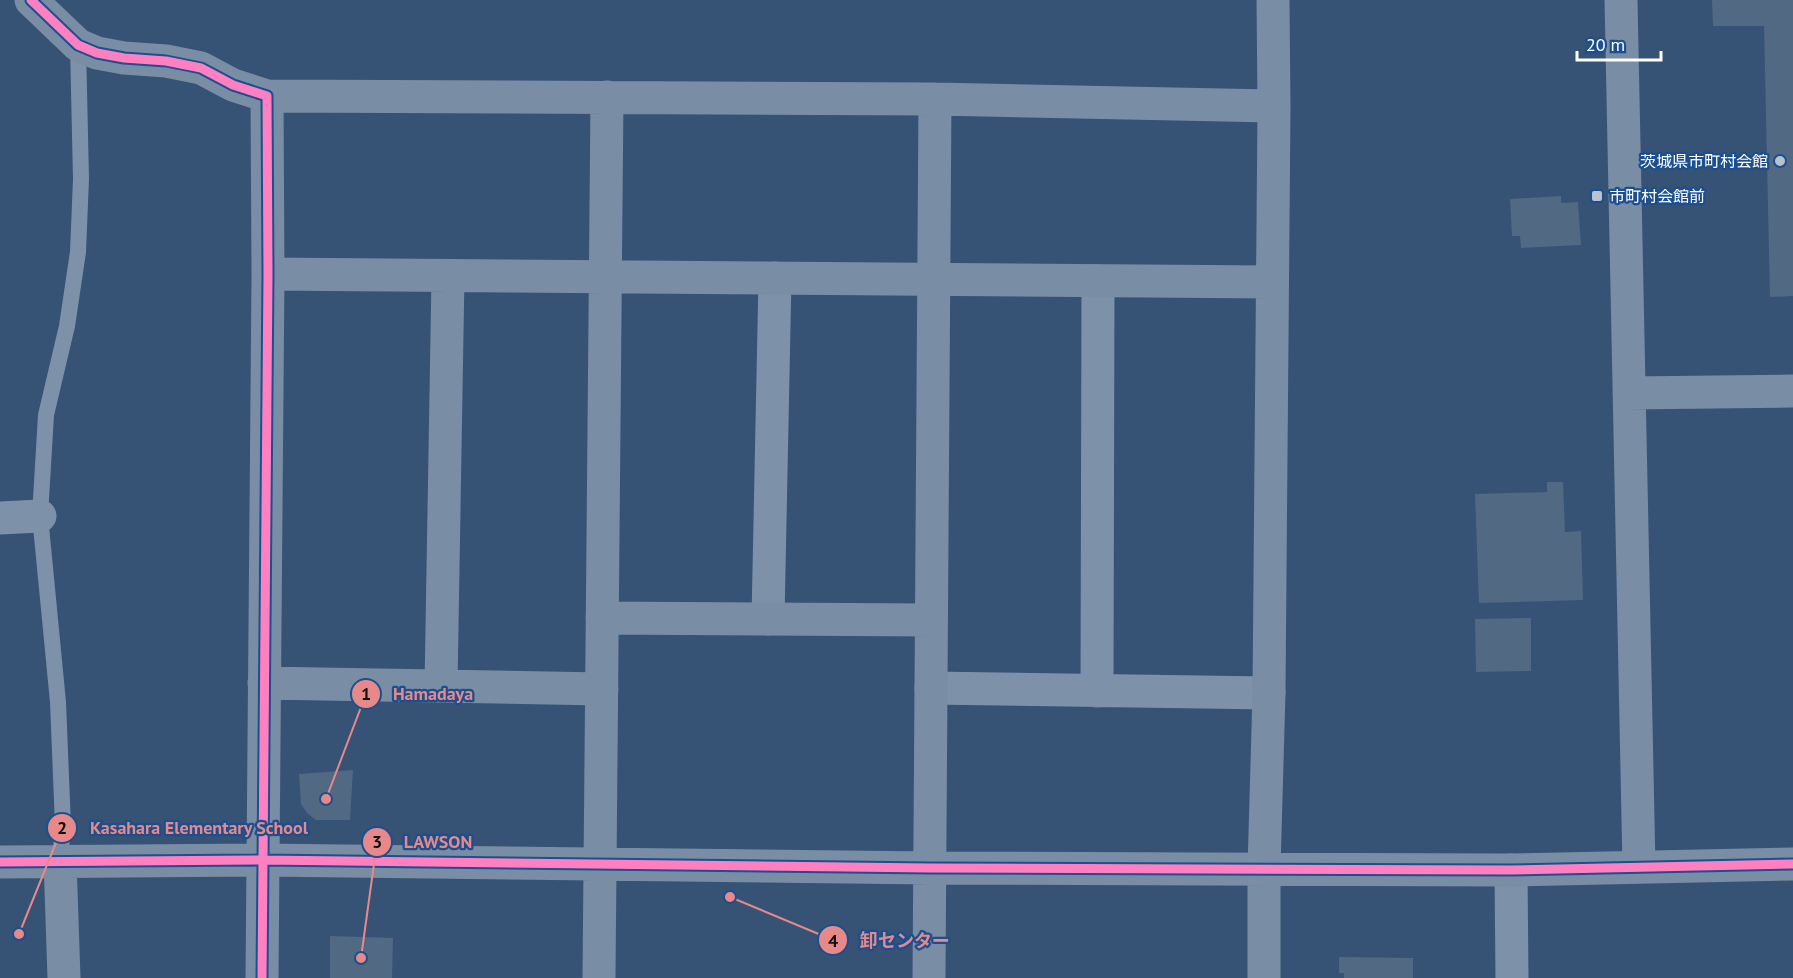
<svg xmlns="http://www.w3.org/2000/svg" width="1793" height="978" viewBox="0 0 1793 978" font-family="'PT Sans','Noto Sans JP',sans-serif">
<rect width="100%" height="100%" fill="#365274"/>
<!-- building -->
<path fill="#526984" d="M1712 0H1793V296L1770 297 1764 26H1713Z
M1561 196V203L1578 202 1581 245 1521 248 1520 236H1512L1510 199Z
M1547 482H1563L1565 532 1581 531 1583 600 1479 603 1475 494 1547 492Z
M1531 618V671L1476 672 1475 619Z
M353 770 350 820H316L307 813 301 804 299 774Z
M330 936 393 938 392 978H330Z
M1339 957 1413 958V978H1344V973H1339Z"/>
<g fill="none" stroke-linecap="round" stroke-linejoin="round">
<!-- lane -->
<path stroke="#7d92a8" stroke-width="16" d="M60 860 63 826 58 702 40 516 46 415 67 326 78 252 81 179 78 45"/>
<!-- street -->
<path stroke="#7d92a8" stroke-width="33" d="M0 518 40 516
M768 619 775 278
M931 688 1269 693
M1097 691 1098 281
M1511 870 1512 978"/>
<!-- secondary -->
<path stroke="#798da4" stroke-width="33" d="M31 0 78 45 97 53 124 58 166 61 201 68 233 85 267 96 268 274 262 978
M1621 0 1639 867
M267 96 935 99 1274 106
M268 274 1272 282
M1629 393 1793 391
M602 618 931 620
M264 683 602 689
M441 686 448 276
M60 860 64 978
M0 862 263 860 930 868 1511 870 1793 864
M599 978 607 97
M929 978 935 99
M1264 978V869L1269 693 1274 106 1273 0"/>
<!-- cycleway casing -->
<g stroke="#1b4f8f" stroke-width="13">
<path id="cycleway" d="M31 0 78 45 97 53 124 58 166 61 201 68 233 85 267 96 268 274 262 978
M0 862 263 860 930 868 1511 870 1793 864"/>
</g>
<!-- cycleway -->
<use href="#cycleway" stroke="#ff80c0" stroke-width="9"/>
</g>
<!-- markers -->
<g fill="#b9c2ce" stroke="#1b4f8f" stroke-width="2">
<circle cx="1780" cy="161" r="6"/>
<rect x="1591" y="190" width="12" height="12" rx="3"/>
</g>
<g text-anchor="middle" stroke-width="4.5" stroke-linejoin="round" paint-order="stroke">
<!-- poi labels -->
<g font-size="16" fill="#fff" stroke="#1b4f8f" text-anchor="end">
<text x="1768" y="167">茨城県市町村会館</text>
<text x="1609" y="202" text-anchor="start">市町村会館前</text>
</g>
</g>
<!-- callouts -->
<path fill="none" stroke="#e88989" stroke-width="2" d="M326 799L366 694M19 934L62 828M361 958L377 842M730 897L833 940"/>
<g fill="#e88989" stroke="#1b4f8f" stroke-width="2">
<circle cx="326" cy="799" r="6"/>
<circle cx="19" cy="934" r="6"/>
<circle cx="361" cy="958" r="6"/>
<circle cx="730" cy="897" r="6"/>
<circle cx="366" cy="694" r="15"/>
<circle cx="62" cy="828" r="15"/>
<circle cx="377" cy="842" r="15"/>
<circle cx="833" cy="940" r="15"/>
</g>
<g font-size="18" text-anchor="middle" font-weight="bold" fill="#111">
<text x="366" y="700">1</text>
<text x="62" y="834">2</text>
<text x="377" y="848">3</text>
<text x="833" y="947">4</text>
</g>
<g font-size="18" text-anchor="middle" font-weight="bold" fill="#e88989" stroke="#1b4f8f" stroke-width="4.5" stroke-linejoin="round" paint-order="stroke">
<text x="433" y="700">Hamadaya</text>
<text x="199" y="834">Kasahara Elementary School</text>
<text x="438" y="848">LAWSON</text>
<text x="905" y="947">卸センター</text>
</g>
<!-- scale -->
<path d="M1577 51v9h84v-9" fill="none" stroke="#ffffff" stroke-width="3"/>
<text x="1586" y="51" font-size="18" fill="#ffffff" stroke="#1b4f8f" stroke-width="4.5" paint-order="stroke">20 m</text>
</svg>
